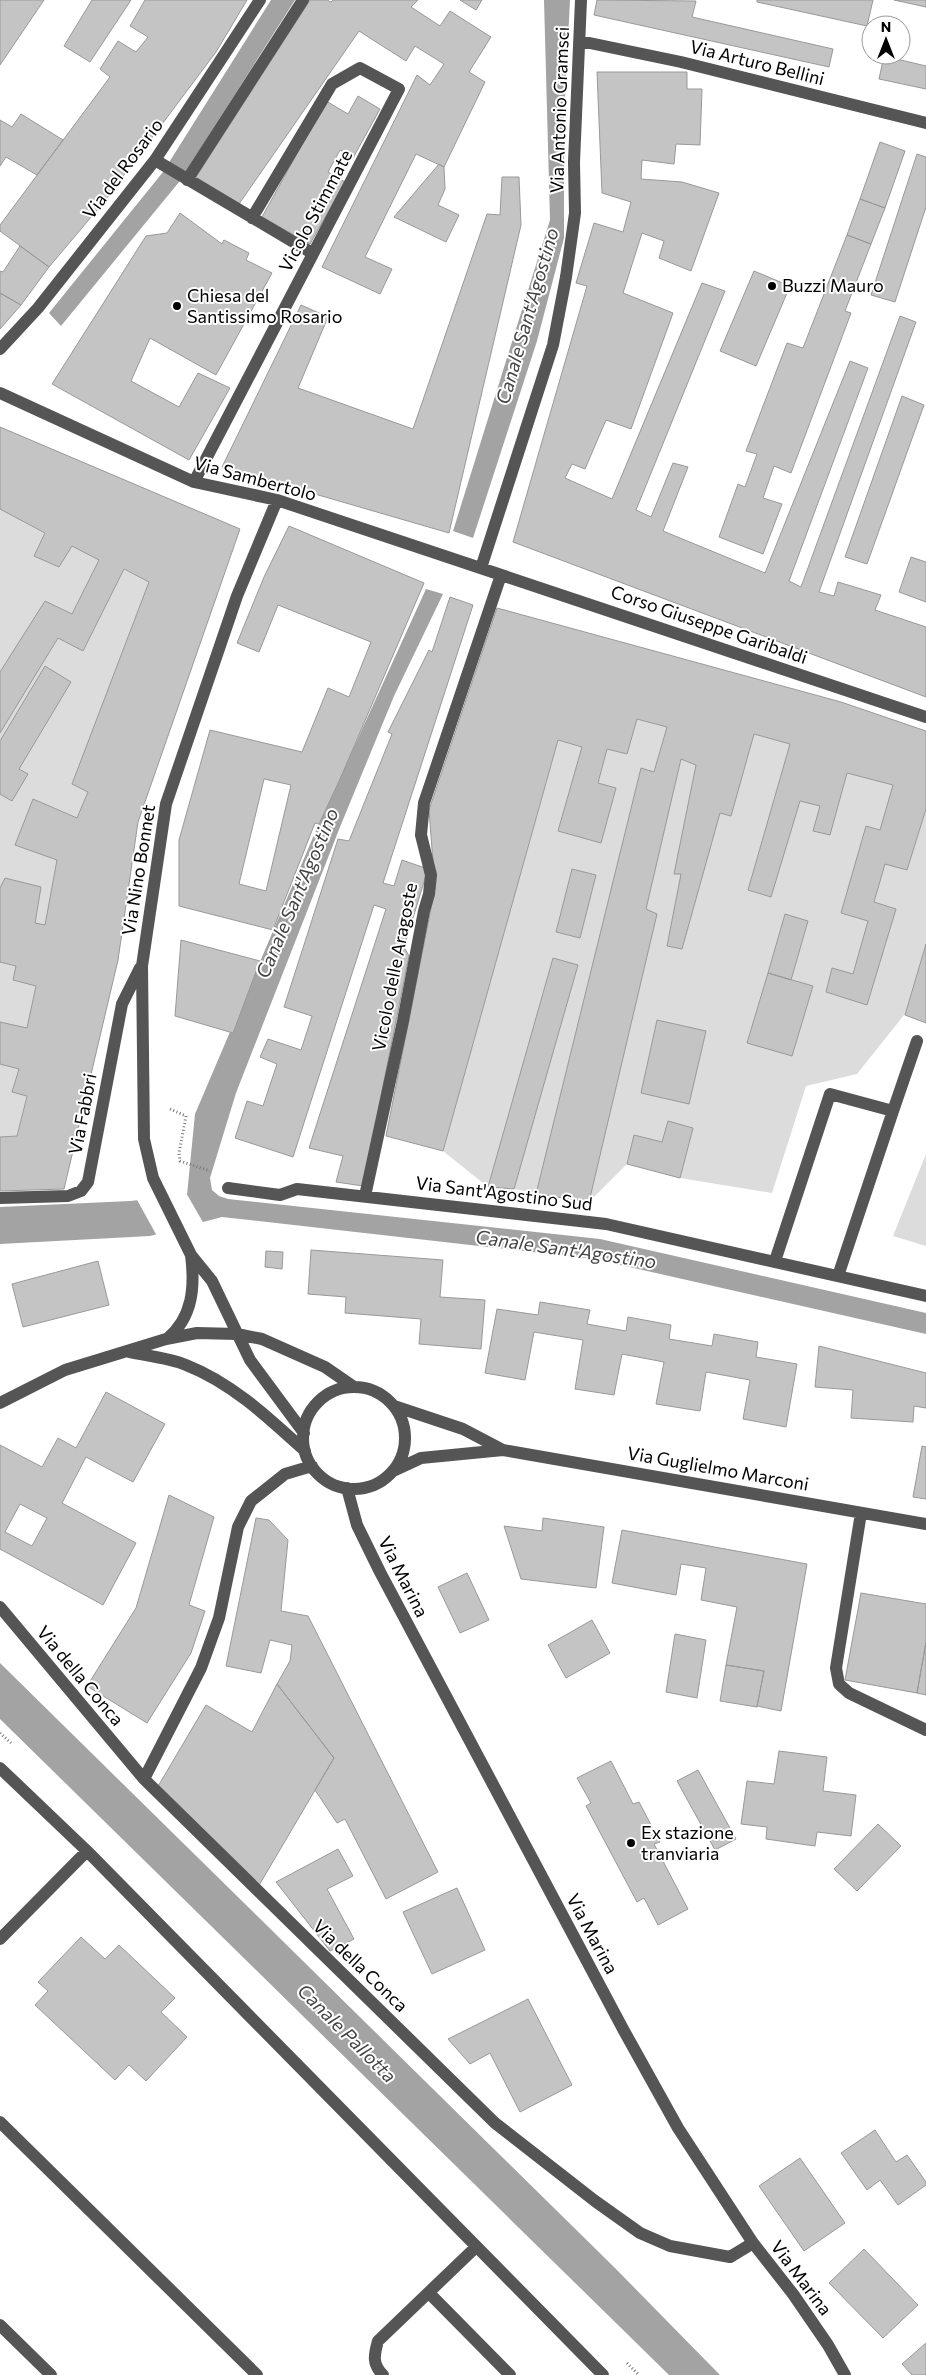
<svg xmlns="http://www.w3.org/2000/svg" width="926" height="2375" viewBox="0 0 926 2375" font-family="Commissioner,sans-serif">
<rect width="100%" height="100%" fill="#fff"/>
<!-- green -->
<path fill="#dcdcdc" d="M0 508 149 582 17 1136 0 1137Z
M637 719 667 727 754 734 790 744 926 796V1023L904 1015 857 1074 806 1086 772 1193 680 1178 627 1164 589 1202 514 1189 488 1187 443 1151 558 740Z
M926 1154V1246L893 1236Z"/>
<!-- water -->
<path fill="#a3a3a3" d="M271 0H295L179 182 61 326 49 313 163 172Z
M544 0H570L564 119V238L537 341 473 538 453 531 550 220Z
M426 589 443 594 394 696 340 827 236 1093 210 1178 212 1190 219 1196 228 1199 600 1239 926 1313V1334L594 1259 222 1217 150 1236 0 1244V1207L130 1201 187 1195 195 1114 317 828Z
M0 1663 615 2268 720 2375H669L0 1719Z"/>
<!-- pier -->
<path fill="#fff" d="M185 1191 204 1224 157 1236 136 1198 185 1193Z"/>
<!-- building -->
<path fill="#c4c4c4" stroke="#999" fill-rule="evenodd" d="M0 0H44L0 65Z
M92 0H131L90 62 64 46Z
M145 0H247L216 52 103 203 49 267 0 231V225L110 77 100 69 118 41 136 52 148 37 130 26Z
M310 0H327L331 2 333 0H418L411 7 440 26 450 11 491 37 469 72 485 82 444 167 416 154 365 257 392 269 380 294 322 267 417 75 430 85 444 64 415 46 406 61 359 31 239 204 196 177Z
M460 0H482L476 10Z
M597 0 696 1 692 17 833 49 829 67 594 15Z
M757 0H873L867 26 757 2Z
M894 0H926V7Z
M884 56 926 66V89L879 79Z
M597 72H687V89H702L700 145 676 144 674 164 642 160 641 179 682 182 719 193 691 271 659 258 664 241 642 233 623 293 673 313 631 429 606 420 585 469 572 464 565 478 612 499 702 283 725 291 636 510 651 517 673 463 688 467 663 531 765 573 850 361 868 368 789 581 801 587 900 316 916 322 819 592 834 596 838 582 881 595 875 610 926 627V697L513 542 587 286 576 283 594 223 623 232 631 202 602 193Z
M358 96 380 109 353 158 340 150 328 172 345 182 310 244 262 217 326 101 348 114Z
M21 114 63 140 37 175 6 157 0 166V120L12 127Z
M880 142 905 151 885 208 860 199Z
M917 154 926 157V207L895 302 871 295Z
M439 164 444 167 445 189 438 205 459 215 446 242 394 217Z
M502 177H519L521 225 449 533 222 467 301 305 328 317 298 388 413 429 487 214 500 215Z
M860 199 885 208 871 244 847 235Z
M180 213 222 244 224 240 249 253 246 260 272 273 216 375 150 338 131 381 179 407 198 373 230 388 189 460 52 384 146 236 167 233Z
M847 235 871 244 845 311 851 313 791 473 774 466 763 498 782 504 763 554 719 537 738 484 745 487 757 454 746 451 787 343 803 348Z
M20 246 49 267 21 305 0 293V271L3 272Z
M754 271 790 286 756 366 720 351Z
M0 293 21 305 0 329Z
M902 396 924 405 867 564 845 557Z
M0 427 240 529 138 822 118 960 64 1189 0 1191V1137L17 1136 27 1096 12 1092 19 1069 0 1064V1022L27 1028 36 986 13 980 16 966 0 962V888L5 878 41 887 35 923 45 925 57 860 15 845 33 799 77 818 88 792 72 784 149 582 124 569 83 651 58 638 0 733V672L45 601 72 614 99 560 72 546 59 567 34 556 45 533 0 509Z
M289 526 424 583 340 779 319 824 315 823 273 930 179 906V840L210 730 302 752 328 688 349 697 371 642 278 605 259 652 237 643 264 577ZM264 779 291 785 266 891 239 884Z
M911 557 926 562V602L899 592Z
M450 597 473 605 383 883 394 886 402 860 428 869 404 947 409 956 363 1186 336 1182 343 1156 309 1148 386 909 374 905 293 1157 235 1138 247 1101 263 1106 277 1064 260 1057 268 1039 301 1050 312 1016 284 1007 338 839 349 841 392 734 388 732 429 650 432 652Z
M497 608 841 702 926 731V809L907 870 885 864 874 902 896 909 867 1005 826 992 832 968 853 974 868 921 841 913 866 826 880 830 893 785 847 773 830 835 813 831 820 806 800 801 771 897 748 890 790 744 754 734 731 816 720 813 682 949 667 946 681 874H674L696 765 681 759 646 909 657 914 589 1202 536 1194 641 768 654 772 667 727 637 719 627 754 607 749 598 783 616 788 601 843 558 831 582 747 558 740 443 1151 386 1136 435 888 429 810Z
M45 666 71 682 19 769 28 774 12 801 0 794V741Z
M572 869 596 875 580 938 556 932Z
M785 914 808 921 791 980 768 973Z
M181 940 260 961 233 1033 175 1016Z
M926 944V1023L905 1015Z
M553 958 578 965 514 1189 488 1187Z
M768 973 813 986 792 1056 747 1043Z
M657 1020 706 1031 689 1104 641 1093Z
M668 1121 693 1128 680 1178 627 1164 634 1135 662 1142Z
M311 1250 443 1260 440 1297 485 1300 481 1349 419 1344 421 1319 345 1313 346 1297 308 1294Z
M266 1251 283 1252 282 1269 265 1267Z
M98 1261 109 1305 23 1327 12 1284Z
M540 1302 590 1310 587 1324 626 1331 628 1317 671 1325 669 1339 712 1346 714 1334 758 1342 756 1357 797 1364 786 1427 743 1419 750 1380 706 1372 700 1411 656 1404 664 1362 622 1354 614 1395 575 1389 583 1340 534 1332 525 1380 485 1373 497 1309 538 1315Z
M819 1346 926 1373V1408L914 1406 913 1422 851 1418 853 1390 815 1387Z
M106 1392 165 1424 133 1482 86 1457 62 1503 136 1543 103 1605 0 1549V1445L42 1467 58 1438 76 1448ZM20 1504 47 1518 32 1546 5 1532Z
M922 1446 926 1447V1499L913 1497Z
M169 1495 214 1517 189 1605 205 1611 191 1653 147 1723 87 1686 136 1608Z
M256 1518 269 1520 288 1540 281 1611 308 1616 438 1872 386 1899 345 1819 337 1823 315 1790 334 1758 277 1684 290 1661 292 1645 270 1640 261 1673 226 1666Z
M543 1518 604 1527 596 1588 521 1579 504 1526 542 1531Z
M622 1530 807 1564 781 1711 757 1706 764 1671 726 1665 737 1607 701 1600 706 1568 681 1564 676 1595 612 1583Z
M467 1573 489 1620 460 1633 438 1587Z
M861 1593 926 1604V1642L917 1693 845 1680Z
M592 1620 610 1653 566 1678 548 1645Z
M675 1634 706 1640 697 1698 666 1692Z
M926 1642V1695L917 1693Z
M726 1665 764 1671 757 1707 720 1701Z
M277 1684 334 1758 258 1887 157 1788 206 1705 252 1732Z
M779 1751 827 1757 823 1791 856 1795 851 1836 817 1832 815 1846 766 1839 767 1827 741 1824 747 1781 774 1784Z
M611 1761 633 1804 639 1802 660 1842 654 1844 688 1909 658 1925 644 1898 637 1902 586 1806 591 1803 577 1778Z
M698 1770 736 1839 715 1850 677 1781Z
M878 1824 901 1846 857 1891 834 1869Z
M338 1849 353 1876 327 1889 354 1939 330 1951 276 1882Z
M457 1888 485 1950 432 1974 403 1912Z
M81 1937 105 1959 119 1945 175 1998 161 2012 187 2037 146 2081 129 2065 115 2080 35 2005 48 1991 38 1982Z
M528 1999 572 2085 520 2112 490 2053 470 2064 448 2039Z
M875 2130 896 2162 907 2155 926 2182V2185L898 2205 880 2180 867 2190 841 2153Z
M800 2158 845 2223 804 2251 759 2186Z
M864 2249 918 2305 883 2338 829 2283Z
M926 2343V2375H912L902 2364Z"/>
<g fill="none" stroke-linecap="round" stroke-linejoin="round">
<!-- path -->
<path stroke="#777" stroke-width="3" stroke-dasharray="1 2.5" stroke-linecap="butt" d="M170 1109 186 1116 179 1153 180 1161 210 1171
M0 1733 11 1743
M627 2363 639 2375"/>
<!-- minor -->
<path stroke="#555" stroke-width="12" d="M580 41 681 62 926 123
M155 160 312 253
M187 180 303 0
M0 349 38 308 155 160 260 0
M0 393 194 482 277 500 926 717
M194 482 399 89 360 68 332 84 252 218
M277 500 237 596 166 804 142 966 144 1139 153 1178 191 1255 212 1281 250 1360 304 1433
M481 568 553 345 566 277 575 213 574 162 581 0
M893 1111 917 1041
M228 1188 280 1195 297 1189 606 1224 926 1296
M365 1196 403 1021 424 911 429 894 431 875 421 835 424 803 501 575
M0 1198 68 1196 81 1191 88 1182 122 1004 140 968
M775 1261 830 1094 893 1111 838 1276
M167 1339C193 1317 195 1287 191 1255
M129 1352C148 1356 169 1358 186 1365 232 1383 269 1418 305 1451
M303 1438a51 51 0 1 1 102 0a51 51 0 1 1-102 0Z
M0 1403 65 1370 166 1339 197 1333 237 1334 262 1339 325 1367 354 1387
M394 1406 463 1429 503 1450
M393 1471 421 1458 503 1450 926 1524
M347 1488 357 1525 380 1572 623 2029 678 2128 753 2243 793 2294 828 2345 845 2375
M861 1513 836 1668 839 1684 849 1693 926 1730
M0 1607 144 1779 495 2123 595 2201 640 2233 670 2246 730 2257 753 2243
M0 1768 87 1851 603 2375
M144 1779 201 1668 219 1618 238 1527 251 1501 285 1474 312 1466
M0 1939 87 1851
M0 2122 257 2375
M429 2293 510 2375
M0 2325 51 2375
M383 2375C372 2364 374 2355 378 2341L476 2247"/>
</g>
<!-- markers -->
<g fill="#000" stroke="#fff" stroke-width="2">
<circle cx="772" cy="286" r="5"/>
<circle cx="177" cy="306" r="5"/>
<circle cx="631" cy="1843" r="5"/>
</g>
<g text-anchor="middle" stroke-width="4" stroke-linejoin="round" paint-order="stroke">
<!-- street labels -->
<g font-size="18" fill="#000" stroke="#fff">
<text transform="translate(757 63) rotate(14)" y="6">Via Arturo Bellini</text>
<text transform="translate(560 110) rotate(-88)" y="6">Via Antonio Gramsci</text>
<text transform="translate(123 169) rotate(-53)" y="6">Via del Rosario</text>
<text transform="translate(316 211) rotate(-62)" y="6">Vicolo Stimmate</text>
<text transform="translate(255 479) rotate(15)" y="6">Via Sambertolo</text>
<text transform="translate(709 625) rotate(19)" y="6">Corso Giuseppe Garibaldi</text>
<text transform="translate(139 870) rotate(-81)" y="6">Via Nino Bonnet</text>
<text transform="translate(395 967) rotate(-79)" y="6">Vicolo delle Aragoste</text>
<text transform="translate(83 1114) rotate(-79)" y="6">Via Fabbri</text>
<text transform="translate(504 1194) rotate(7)" y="6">Via Sant'Agostino Sud</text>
<text transform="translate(718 1469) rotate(10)" y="6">Via Guglielmo Marconi</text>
<text transform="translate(403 1577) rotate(63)" y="6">Via Marina</text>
<text transform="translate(80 1676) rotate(50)" y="6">Via della Conca</text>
<text transform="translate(592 1934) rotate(62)" y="6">Via Marina</text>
<text transform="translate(360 1966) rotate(44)" y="6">Via della Conca</text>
<text transform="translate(801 2278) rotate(53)" y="6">Via Marina</text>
</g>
<!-- poi labels -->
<g font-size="18" fill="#000" stroke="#fff" text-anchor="start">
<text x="782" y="292">Buzzi Mauro</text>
<text x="187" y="302">Chiesa del<tspan x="187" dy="21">Santissimo Rosario</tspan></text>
<text x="641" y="1839">Ex stazione<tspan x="641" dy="21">tranviaria</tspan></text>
</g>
<!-- water labels -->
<g font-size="19" font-style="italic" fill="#444" stroke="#fff">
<text transform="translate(527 316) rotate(-74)" y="7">Canale Sant'Agostino</text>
<text transform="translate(297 893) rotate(-67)" y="7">Canale Sant'Agostino</text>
<text transform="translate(566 1249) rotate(8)" y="7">Canale Sant'Agostino</text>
<text transform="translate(347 2033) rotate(45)" y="7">Canale Pallotta</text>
</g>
</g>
<!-- north arrow -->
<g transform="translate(886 40)"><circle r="24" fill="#ffffff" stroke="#999999"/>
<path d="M0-4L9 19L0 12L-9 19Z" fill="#000000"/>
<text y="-8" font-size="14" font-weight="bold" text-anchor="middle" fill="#000000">N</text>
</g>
</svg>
